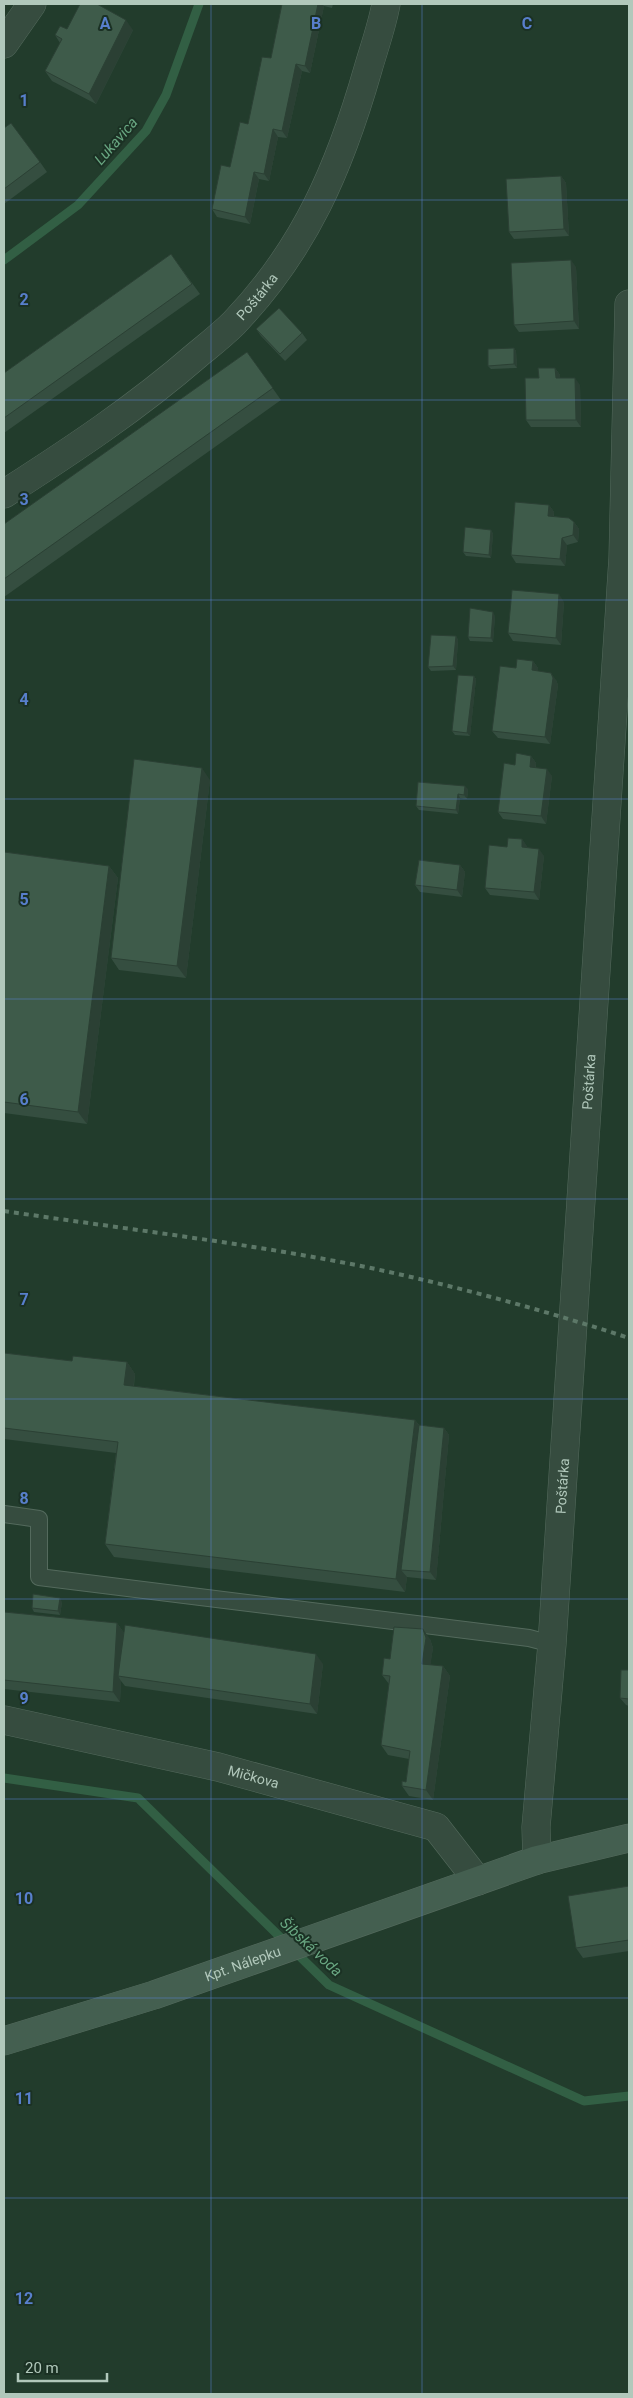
<svg xmlns="http://www.w3.org/2000/svg" width="633" height="2398" viewBox="0 0 633 2398" font-family="Roboto,sans-serif">
<rect width="100%" height="100%" fill="#223c2c"/>
<g fill="none" stroke-linecap="round" stroke-linejoin="round">
<!-- stream -->
<path stroke="#325f44" stroke-width="9" d="M4 260 78 205 146 131 166 95 199 4
M4 1778 138 1798 329 1985 584 2101 629 2096"/>
<!-- service casing -->
<g stroke="#546a5d" stroke-width="18">
<path id="service" d="M4 1514 39 1519V1577L529 1638 552 1644"/>
</g>
<!-- minor casing -->
<g stroke="#546a5d" stroke-width="29">
<g id="minor">
<path d="M4 44 32 4"/>
<path id="s1" d="M4 494C71 451 136 408 197 355 209 345 222 335 234 323 305 249 340 167 368 69 374 48 382 26 386 4"/>
<path id="s2" d="M4 1720 218 1767 436 1827 478 1881"/>
</g>
</g>
<!-- tertiary casing -->
<g stroke="#546a5d" stroke-width="29">
<g id="tertiary">
<path id="s3" d="M537 1860 536 1827 552 1644 623 558 629 304"/>
</g>
</g>
<!-- secondary casing -->
<g stroke="#546a5d" stroke-width="29">
<g id="secondary">
<path id="s4" d="M4 2041 154 1995 537 1860 629 1838"/>
</g>
</g>
<!-- service -->
<use href="#service" stroke="#364c3f" stroke-width="16"/>
<!-- minor -->
<use href="#minor" stroke="#364c3f" stroke-width="28"/>
<!-- tertiary -->
<use href="#tertiary" stroke="#364c3f" stroke-width="28"/>
<!-- secondary -->
<use href="#secondary" stroke="#445f50" stroke-width="28"/>
<!-- rail -->
<path stroke="#5d7868" stroke-width="4" stroke-dasharray="5 5" stroke-linecap="butt" d="M4 1211C125 1229 247 1243 366 1267 456 1286 543 1310 629 1338"/>
</g>
<!-- wall -->
<path fill="#354e40" d="M282 4H333L332 8 324 6 310 73 302 71 287 138 278 137 269 181 259 179 250 224 217 217 212 209 248 124 271 58Z
M67 29 133 30 96 104 52 81 45 71 60 43 55 35Z
M4 128 40 162 47 172 4 204Z
M561 176 566 183 569 236 514 239 509 232Z
M171 254 200 294 4 433V373Z
M576 267 579 329 519 332 514 325Z
M256 329 302 333 307 340 285 361 261 336Z
M514 348 516 351 517 368 491 369 488 366Z
M247 352 281 400 4 597V524Z
M555 368 560 375V378L580 385 581 427H531L526 420 539 378Z
M549 505 554 512V516L574 522 579 529 578 542 567 545 565 566 516 563 511 555Z
M491 530 493 534 491 558 466 556 463 552Z
M564 602 561 645 513 641 508 633Z
M495 616 493 642 470 641 468 637Z
M456 636 458 640 456 670 431 671 428 667Z
M533 661 538 668 537 671 556 680 558 685 550 744 498 738 492 731 516 668Z
M474 676 476 679 470 736 455 735 452 731Z
M531 756 536 763V768L552 776 546 824 503 819 498 812 515 765Z
M210 780 186 978 119 970 111 958Z
M468 789 467 799 460 798 458 814 419 810 416 806Z
M522 839 527 847 544 856 539 900 490 895 485 888 507 847Z
M4 852 109 866 118 878 87 1124 4 1113Z
M460 865 465 872 462 897 420 892 415 885Z
M4 1353 72 1361 127 1362 135 1374 134 1386 415 1420 419 1425 444 1428 449 1435 436 1580 407 1577 405 1592 114 1557 105 1544 116 1453 4 1439Z
M62 1602 60 1615 34 1612 32 1608Z
M4 1612 117 1623 124 1633 323 1664 317 1714 125 1686 121 1681 120 1702 4 1689Z
M430 1639 433 1648 430 1665 443 1666 450 1676 433 1800 409 1796 402 1786 406 1782 409 1759 388 1755 381 1745 389 1684 382 1675Z
M629 1670V1706L626 1705 620 1698Z
M629 1886V1951L583 1958 576 1948Z"/>
<!-- shaded-wall -->
<path fill="#2b4034" d="M318 4H322L324 6 310 73 305 66Z
M126 20 133 30 96 104 89 94Z
M296 64 302 71 287 138 282 131Z
M273 129 278 137 269 181 264 174Z
M254 172 259 179 250 224 245 217Z
M561 176 566 183 569 236 564 229Z
M571 260 576 267 579 329 574 321Z
M514 348 516 351 517 368 514 364Z
M555 368 560 375 561 385 556 378Z
M575 378 580 385 581 427 576 420Z
M549 505 554 512 553 523 548 516Z
M574 522 579 529 578 542 573 535Z
M491 530 493 534 491 558 489 555Z
M562 538 567 545 565 566 560 559Z
M559 594 564 602 561 645 556 638Z
M493 612 495 616 493 642 491 638Z
M456 636 458 640 456 670 453 666Z
M533 661 538 668 537 677 532 670Z
M551 673 556 680 558 685 550 744 545 737Z
M474 676 476 679 470 736 467 733Z
M531 756 536 763 535 774 530 767Z
M202 768 210 780 186 978 177 966Z
M547 769 552 776 546 824 541 816Z
M465 786 468 789 467 799 464 795Z
M458 794 460 798 458 814 456 810Z
M522 839 527 846V854L522 847Z
M539 849 544 856 539 900 534 892Z
M460 865 465 872 462 897 457 890Z
M109 866 118 878 87 1124 78 1112Z
M127 1362 135 1374 132 1397 124 1385Z
M415 1420 424 1432 401 1570 407 1577 405 1592 396 1579Z
M444 1428 449 1435 436 1580 430 1572Z
M60 1598 62 1602 60 1615 58 1611Z
M117 1623 124 1633 118 1676 121 1681 120 1702 113 1692Z
M423 1629 430 1639 433 1648 429 1674 422 1664Z
M316 1654 323 1664 317 1714 310 1704Z
M443 1666 450 1676 433 1800 426 1790Z"/>
<!-- building -->
<path fill="#3e5b4a" stroke="#2b4034" d="M80 4H97L126 20 89 94 45 71 62 39 55 35 60 26 67 29Z
M282 4H318L305 66 296 64 282 131 273 129 264 174 254 172 245 217 212 209 221 165 230 167 240 122 248 124 262 57 271 58Z
M11 123 40 162 4 189V128Z
M561 176 564 229 509 232 506 179Z
M171 254 192 284 4 418V373Z
M571 260 574 321 514 325 511 263Z
M279 308 302 333 280 354 256 329Z
M514 348V364L488 366V349Z
M247 352 273 388 4 579V524Z
M538 368H555L556 378H575L576 420H526L525 378H539Z
M515 502 549 505 548 516 569 518 574 522 573 535 562 538 560 559 511 555Z
M465 527 491 530 489 555 463 552Z
M512 590 559 594 556 638 508 633Z
M470 608 493 612 491 638 468 637Z
M431 635 456 636 453 666 428 667Z
M517 659 533 661 532 670 551 673 553 678 545 737 492 731 500 666 516 668Z
M458 675 474 676 467 733 452 731Z
M516 753 531 756 530 767 547 769 541 816 498 812 504 763 515 765Z
M134 759 202 768 177 966 111 958Z
M418 782 465 786 464 795 458 794 456 810 416 806Z
M508 838 522 839V847L539 849 534 892 485 888 489 845 507 847Z
M4 852 109 866 78 1112 4 1102Z
M419 860 460 865 457 890 415 885Z
M4 1353 72 1361 73 1356 127 1362 124 1385 415 1420 396 1579 105 1544 118 1442 4 1428Z
M419 1425 444 1428 430 1572 401 1570Z
M33 1594 60 1598 58 1611 32 1608Z
M4 1612 117 1623 113 1692 4 1680Z
M125 1625 316 1654 310 1704 118 1676Z
M394 1627 423 1629 426 1638 422 1664 443 1666 426 1790 402 1786V1781L406 1782 410 1751 381 1745 390 1676 382 1675 384 1658 390 1659Z
M621 1670H629V1699L620 1698Z
M629 1886V1940L576 1948 568 1896Z"/>
<!-- grid -->
<path fill="none" stroke="#587fcc" stroke-width="1" stroke-opacity="0.55" d="M211 4V2394M422 4V2394M4 200H629M4 400H629M4 600H629M4 799H629M4 999H629M4 1199H629M4 1399H629M4 1599H629M4 1799H629M4 1998H629M4 2198H629"/>
<g text-anchor="middle" stroke-width="4" stroke-linejoin="round" paint-order="stroke">
<!-- street labels -->
<g font-size="14" fill="#b1c8bb" stroke="#1b3124">
<text dy="5" stroke="none"><textPath href="#s1" startOffset="322">Poštárka</textPath></text>
<text dy="5" stroke="none"><textPath href="#s3" startOffset="780">Poštárka</textPath></text>
<text dy="5" stroke="none"><textPath href="#s3" startOffset="375">Poštárka</textPath></text>
<text dy="5" stroke="none"><textPath href="#s2" startOffset="256">Mičkova</textPath></text>
<text dy="5" stroke="none"><textPath href="#s4" startOffset="251">Kpt. Nálepku</textPath></text>
</g>
<!-- water labels -->
<g font-size="15" font-style="italic" fill="#69a782" stroke="#1b3124">
<text transform="translate(116 141) rotate(-49)" y="5">Lukavica</text>
<text transform="translate(311 1947) rotate(43)" y="5">Šibská voda</text>
</g>
</g>
<g font-size="16" text-anchor="middle" font-weight="bold" fill="#587fcc" stroke="#1b3124" stroke-width="4" stroke-linejoin="round" paint-order="stroke">
<text x="105" y="29">A</text>
<text x="316" y="29">B</text>
<text x="527" y="29">C</text>
<text x="24" y="106">1</text>
<text x="24" y="305">2</text>
<text x="24" y="505">3</text>
<text x="24" y="705">4</text>
<text x="24" y="905">5</text>
<text x="24" y="1105">6</text>
<text x="24" y="1305">7</text>
<text x="24" y="1504">8</text>
<text x="24" y="1704">9</text>
<text x="24" y="1904">10</text>
<text x="24" y="2104">11</text>
<text x="24" y="2304">12</text>
</g>
<!-- border -->
<rect width="633" height="2398" fill="none" stroke="#b1c8bb" stroke-width="10"/>
<!-- scale -->
<path d="M18 2373v8h89v-8" fill="none" stroke="#b1c8bb" stroke-width="2.5"/>
<text x="25" y="2373" font-size="15" fill="#b1c8bb" stroke="#1b3124" stroke-width="4" paint-order="stroke">20 m</text>
</svg>
